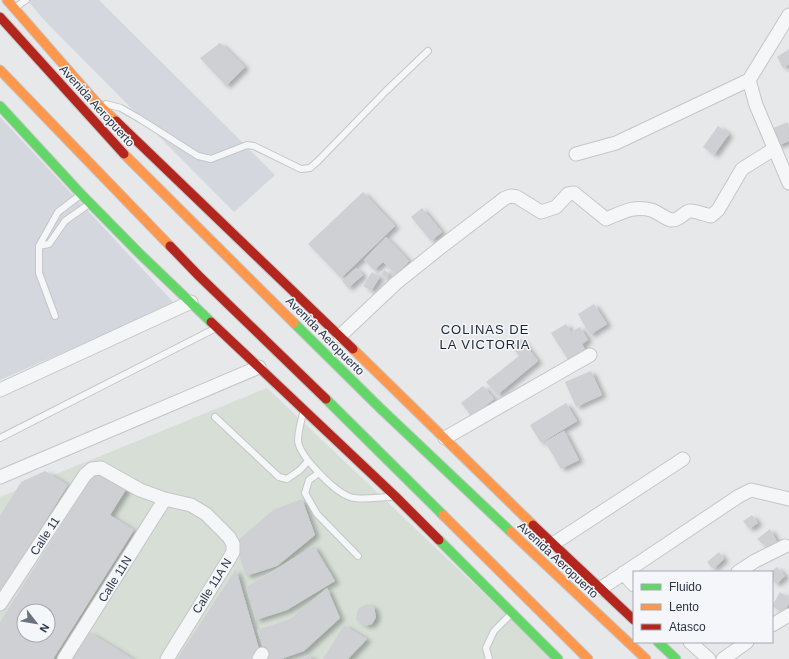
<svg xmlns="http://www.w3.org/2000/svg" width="789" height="659" viewBox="0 0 789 659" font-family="Arial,sans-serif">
<defs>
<filter id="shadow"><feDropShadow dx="4.5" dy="2.5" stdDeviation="2" flood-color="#0004"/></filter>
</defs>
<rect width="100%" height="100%" fill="#e6e8ea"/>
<!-- built -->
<path fill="#d4d7dd" d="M27 0H99L275 175 234 212 45 21Z
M0 117 175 304 0 380Z"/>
<!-- green -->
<path fill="#d6ded6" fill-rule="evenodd" d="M267 388 553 659H0V497ZM24 611H48V635H24Z"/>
<!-- building -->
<path fill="#ced0d3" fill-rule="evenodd" filter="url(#shadow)" d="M220 43 245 67 226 86 200 58Z
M789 49V64L783 68 777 57Z
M788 122 789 141 777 146 771 129Z
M718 126 729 134 714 155 703 147Z
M363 192 395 226 341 278 308 244Z
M422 208 442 232 431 241 411 217Z
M386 237 409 261 396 275 383 262 374 270 364 260Z
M356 268 363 275 348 288 342 281Z
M384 270 389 273 386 278 381 275Z
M372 272 380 277 371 291 363 286Z
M594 304 607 324 590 335 578 314Z
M566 324 571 332 580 327 588 340 582 344 587 353 570 363 551 333Z
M521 339 538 361 497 395 486 382 519 356 512 347Z
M591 371 602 395 576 407 565 382Z
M483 386 494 399 472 417 461 403Z
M566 403 577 421 541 443 530 425Z
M564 431 579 460 561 469 545 442Z
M97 469 127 488 110 515 134 530 53 659H0V622ZM24 611H48V635H24Z
M45 471 68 485 0 593V516L21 482Z
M302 499 315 535 277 566 246 576 235 543 273 510Z
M752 515 758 523 749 529 743 521Z
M770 529 777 542 767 548 757 539Z
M314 546 335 581 287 610 256 620 246 587Z
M719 552 724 559 713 569 707 562Z
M777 567 785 576 776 584 772 580V571Z
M236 569 259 649 252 659H177Z
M327 588 340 618 304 651 281 659H267L257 630 290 619Z
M780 592 789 598V604L783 613 772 606Z
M367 604 374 607 376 617 372 624 365 626 356 619 358 609Z
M344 625 367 639 348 659H323Z
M89 632 133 659H72Z
M311 655V659H298Z"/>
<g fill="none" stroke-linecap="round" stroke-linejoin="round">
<!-- lane casing -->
<g stroke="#c4c6c8" stroke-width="8">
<path id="lane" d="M16 7 26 0
M106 104 121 108 140 119 198 156 211 159 247 145 254 146 301 169 310 168 318 161 386 91 428 51
M39 246 49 244 65 221 89 204
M55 316 39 273V246L58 212 79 196
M303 413C301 422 298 431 298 441 300 457 335 492 350 497 362 501 378 497 390 497
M215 417 279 477 287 479 300 470 308 461
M0 438 216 328
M319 473 309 480 305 493 317 514 358 556
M489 659 486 648 494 631 511 614"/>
</g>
<!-- street casing -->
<g stroke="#c4c6c8" stroke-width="15">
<path id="street" d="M789 15 749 80 756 105 789 183
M576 154 616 143 749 80
M340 336 395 284 441 247 505 198 511 196 517 197 541 212 556 207 568 194 574 193 606 219C621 213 634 205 651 210 658 212 664 218 671 220 680 221 683 212 690 211 693 210 706 215 711 216L718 210 742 169 774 149
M0 390 191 302
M445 438 590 355
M0 477 259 367
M553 544 683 459
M738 572 755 561 785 546
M623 573 634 585
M600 589 739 496 751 490 789 499
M0 604 85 475 92 469 101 468 140 490 165 499 191 505 206 514 229 537 233 544V552L229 559 167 659
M772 625 789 615
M690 642 709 659
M64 659 165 499
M259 659 262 654
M723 659 747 642"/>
</g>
<!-- fast casing -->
<g stroke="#c4c6c8" stroke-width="11">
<path id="fast" d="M0 106 81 194 140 254 211 322
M294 323 380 408 511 532
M326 399 443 515
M439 540 558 659
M658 642 676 659"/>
</g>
<!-- slow casing -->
<g stroke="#c4c6c8" stroke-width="11">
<path id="slow" d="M7 0 96 102 116 121
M0 70 170 246
M124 154 294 323
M353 349 533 525
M443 515 588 659
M511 532 646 659"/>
</g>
<!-- jam casing -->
<g stroke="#c4c6c8" stroke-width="11">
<path id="jam" d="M0 17 124 154
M116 121 353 349
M170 246 199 276 326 399
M211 322 395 496 439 540
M533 525 634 620"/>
</g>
<!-- lane -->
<use href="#lane" stroke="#f5f6f7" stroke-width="6"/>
<!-- street -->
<use href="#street" stroke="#f5f6f7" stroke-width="13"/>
<!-- fast -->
<use href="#fast" stroke="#63d668" stroke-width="9"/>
<!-- slow -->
<use href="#slow" stroke="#ff974d" stroke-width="9"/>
<!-- jam -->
<use href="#jam" stroke="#b3261e" stroke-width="9"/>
</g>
<g text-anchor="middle" stroke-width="3" stroke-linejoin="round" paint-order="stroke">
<!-- street labels -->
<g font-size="12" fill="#2b3445" stroke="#f4f6f9">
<text transform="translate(97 106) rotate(48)" y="4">Avenida Aeropuerto</text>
<text transform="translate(325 336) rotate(45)" y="4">Avenida Aeropuerto</text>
<text transform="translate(45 536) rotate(-57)" y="4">Calle 11</text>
<text transform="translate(558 560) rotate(43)" y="4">Avenida Aeropuerto</text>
<text transform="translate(115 579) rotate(-58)" y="4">Calle 11N</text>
<text transform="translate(212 586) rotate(-58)" y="4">Calle 11A N</text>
</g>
<!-- neighbourhood labels -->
<g font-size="13" letter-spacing="1" fill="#1d2536" stroke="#f4f6f9">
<text x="485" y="334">COLINAS DE<tspan x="485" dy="15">LA VICTORIA</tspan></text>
</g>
</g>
<!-- legend -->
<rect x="633" y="571" width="140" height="72" fill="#f4f6f9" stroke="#a4a8b1"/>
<rect x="641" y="584" width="20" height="6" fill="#63d668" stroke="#a4a8b1"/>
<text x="669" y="591" font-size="12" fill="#2b3445">Fluido</text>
<rect x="641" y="604" width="20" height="6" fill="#ff974d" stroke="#a4a8b1"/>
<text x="669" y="611" font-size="12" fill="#2b3445">Lento</text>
<rect x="641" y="624" width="20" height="6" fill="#b3261e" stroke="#a4a8b1"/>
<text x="669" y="631" font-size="12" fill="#2b3445">Atasco</text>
<!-- north arrow -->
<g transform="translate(36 623) rotate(121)"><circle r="19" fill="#f4f6f9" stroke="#a4a8b1"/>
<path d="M0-3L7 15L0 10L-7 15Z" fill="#6c737f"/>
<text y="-6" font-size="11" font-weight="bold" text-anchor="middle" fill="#2b3445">N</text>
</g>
</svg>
